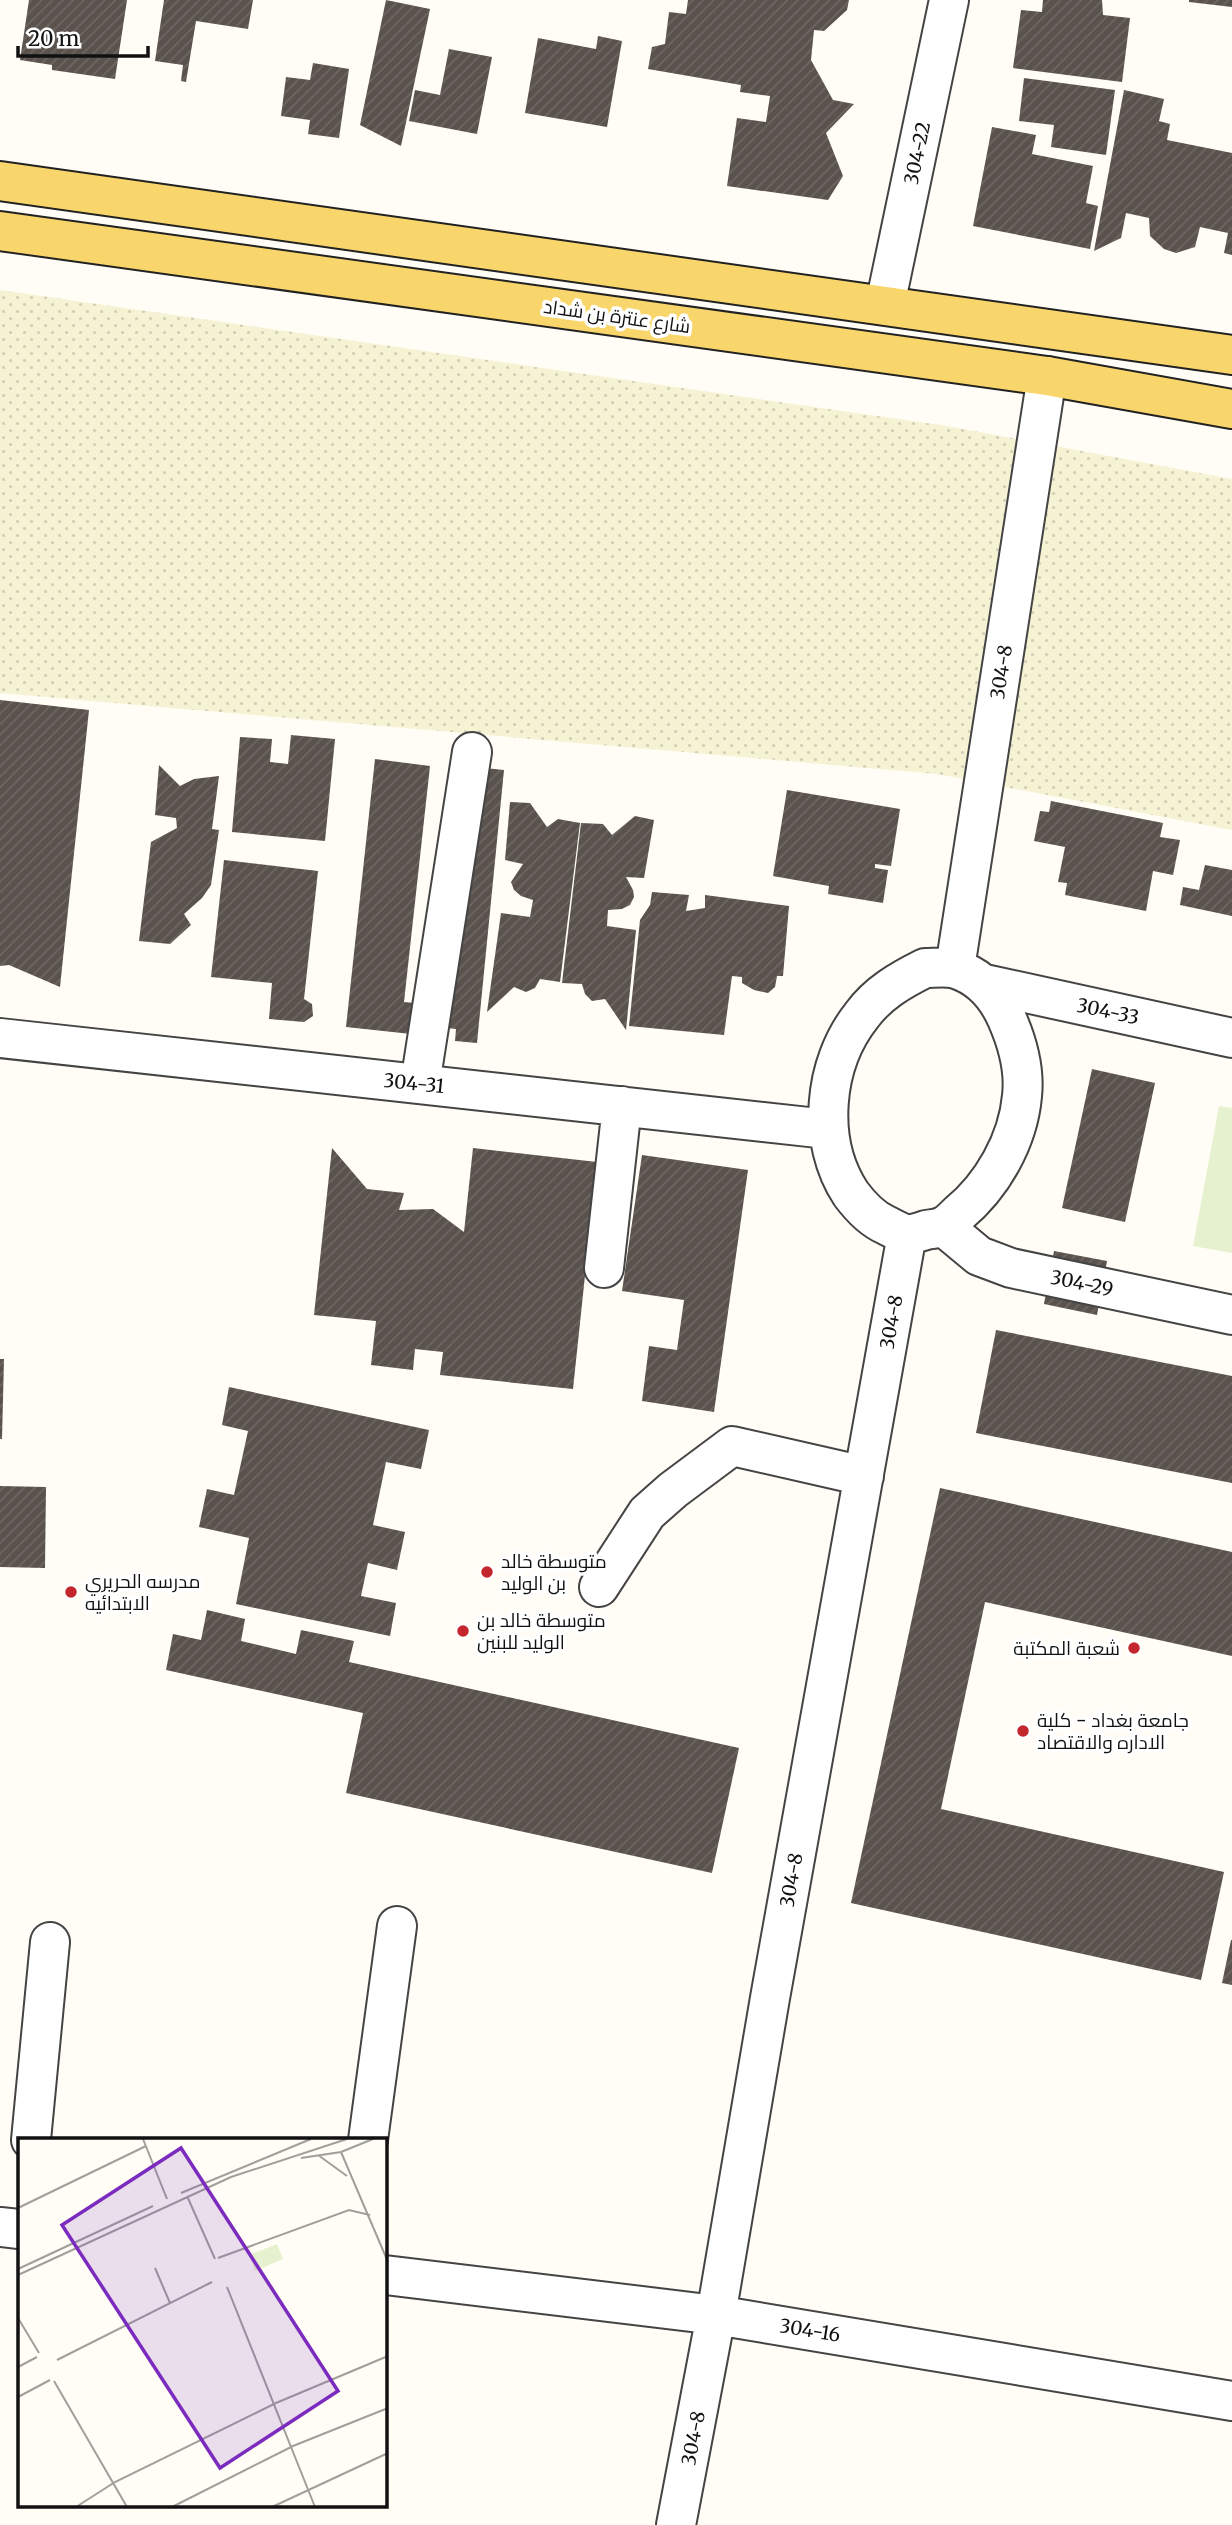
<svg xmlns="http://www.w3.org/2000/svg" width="1232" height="2525" viewBox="0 0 1232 2525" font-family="Merriweather,Cairo,serif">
<defs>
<pattern id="farmland-dots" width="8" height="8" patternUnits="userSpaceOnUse" patternTransform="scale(1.75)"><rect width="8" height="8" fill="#f6f3d4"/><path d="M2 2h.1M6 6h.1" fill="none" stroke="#d2cfb5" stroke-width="1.8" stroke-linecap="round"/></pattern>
<pattern id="building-hatch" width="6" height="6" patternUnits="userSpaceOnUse" patternTransform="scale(1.75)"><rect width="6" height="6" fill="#5a524d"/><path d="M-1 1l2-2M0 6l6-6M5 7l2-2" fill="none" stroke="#6d6662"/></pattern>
</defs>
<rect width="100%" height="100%" fill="#fffdf5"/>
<!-- farmland -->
<path fill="url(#farmland-dots)" d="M0 290 947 426 1232 479V830L937 774 0 693Z"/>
<!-- pitch -->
<path fill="#e6f2cf" d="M1219 1106 1232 1108V1253L1193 1246Z"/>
<!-- building -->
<path fill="url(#building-hatch)" d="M29 0H127L115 79 52 70V65L20 60Z
M164 0H253L248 29 196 21 186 82 181 81 183 65 155 61Z
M386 0 430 9 401 146 360 125Z
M688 0H849L847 10 824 31 814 30 811 60 833 100 854 104 826 133 843 176 828 200 727 186 737 118 766 122 770 96 740 92 741 85 648 69 652 47 665 44 669 12 686 14Z
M1043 0H1102L1103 15 1130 18 1122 82 1013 68 1021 10 1042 12Z
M1189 0H1232V7L1189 2Z
M598 36 622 41 607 127 525 113 538 38 596 49Z
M449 49 492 57 477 134 409 121 415 90 440 95Z
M313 63 349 69 339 138 308 134 310 120 281 116 286 77 310 80Z
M1024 78 1115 90 1106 155 1051 147 1054 125 1019 121Z
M1124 90 1164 99 1159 121 1170 124 1167 140 1232 153V255L1224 253 1228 233 1200 227 1195 247 1176 253 1164 249 1150 236 1149 218 1126 213 1121 238 1094 251Z
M992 127 1036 135 1032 154 1093 166 1086 203 1098 206 1090 249 973 226Z
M0 700 89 710 60 987 9 965 0 966Z
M291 735 335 739 325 841 232 832 240 737 272 739 270 762 288 764Z
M375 759 430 766 404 1002 415 1003 411 1034 346 1027Z
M159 765 180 786 194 779 219 776 212 829 219 830 211 885 202 898 184 914 191 925 170 944 139 941 151 842 177 828 176 818 155 815Z
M475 767 504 770 477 1043 455 1041 456 1029 426 1026Z
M787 790 900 809 891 866 875 864V868L888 870 883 903 828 894 829 886 773 876Z
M1051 801 1163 823 1160 837 1180 840 1173 875 1153 871 1146 911 1065 895 1067 883 1058 882 1065 847 1034 841 1040 811 1049 812Z
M510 802 530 803 547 827 558 819 580 823 560 982 540 979 535 988 526 992 514 987 487 1012 501 913 530 917 533 900 521 896 514 890 511 882 523 864 505 860Z
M635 816 654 820 644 878 626 877 633 890 634 897 630 905 622 909 608 910 607 926 636 930 626 1030 605 999 592 1001 585 994 582 984 562 983 581 823 603 824 612 835Z
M224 860 318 871 304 999 312 1004 313 1016 304 1022 269 1019 272 983 211 977Z
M1205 865 1232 870V916L1180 905 1183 887 1199 890Z
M652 892 689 895 686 911 705 908V895L789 906 783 976H777L775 987 768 993 754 990 742 983V977L732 976 724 1035 629 1026 640 920 650 905Z
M1092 1069 1155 1083 1125 1222 1062 1208Z
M332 1148 367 1189 404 1193 399 1210 433 1209 464 1232 473 1148 597 1162 573 1389 440 1375 443 1352 415 1349 413 1370 371 1365 376 1321 314 1315Z
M642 1155 748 1170 714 1412 642 1401 649 1346 677 1350 684 1300 622 1291Z
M1054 1251 1107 1261 1097 1315 1044 1304Z
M996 1330 1232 1376V1483L976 1433Z
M0 1359H4L2 1439H0Z
M229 1387 429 1430 421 1469 386 1462 373 1525 405 1532 397 1570 368 1563 361 1596 396 1603 390 1636 236 1604 249 1538 199 1527 207 1489 234 1495 248 1431 222 1425Z
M0 1486 46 1487 45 1568 0 1567Z
M940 1488 1232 1552V1656L985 1602 941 1809 1224 1872 1201 1980 851 1903Z
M207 1610 245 1619 241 1641 296 1654 301 1630 354 1641 349 1662 739 1748 712 1873 346 1793 363 1713 166 1670 173 1634 201 1640Z
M1231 1940H1232V1985L1222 1983Z"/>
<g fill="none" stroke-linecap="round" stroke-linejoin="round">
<!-- minor casing -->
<g stroke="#444" stroke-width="42">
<path id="minor" d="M885 305 949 0
M925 968C934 968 947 966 956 969 981 977 997 996 1007 1019 1018 1044 1025 1069 1022 1096 1018 1141 992 1186 958 1214 953 1219 947 1225 941 1227 937 1229 931 1229 926 1230 920 1232 911 1235 905 1234 899 1232 892 1228 886 1225 872 1219 860 1206 851 1194 816 1141 823 1064 862 1015 878 993 901 980 925 968Z
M955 968 1047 376
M985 984 1232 1038
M0 1038 827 1129
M420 1084 472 752
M944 1227 979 1256 1011 1268 1232 1315
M604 1268 622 1106
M599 1587 647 1513 673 1490 732 1446 864 1476
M31 2140 50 1942
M368 2140 397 1926
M0 2227 19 2229
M385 2275 716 2315 1232 2401
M676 2525 716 2315 770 1998 907 1234"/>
</g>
<!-- major casing -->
<g stroke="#222" stroke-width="42">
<path id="major" d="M0 181 1232 355
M0 231 1047 376 1232 409"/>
</g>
<!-- minor -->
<use href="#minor" stroke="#fff" stroke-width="38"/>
<!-- major -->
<use href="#major" stroke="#f9d66b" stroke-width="38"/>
</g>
<!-- markers -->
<g fill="#c4262e" stroke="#fff" stroke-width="2.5">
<circle cx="487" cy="1572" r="7"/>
<circle cx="71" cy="1592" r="7"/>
<circle cx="463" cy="1631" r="7"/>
<circle cx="1134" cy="1648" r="7"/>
<circle cx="1023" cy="1731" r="7"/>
</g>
<g text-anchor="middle" stroke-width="7" stroke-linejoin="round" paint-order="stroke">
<!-- street labels -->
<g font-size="19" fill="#111" stroke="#fff">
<text transform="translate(917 153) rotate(-78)" y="7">304-22</text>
<text transform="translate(617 316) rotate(8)" y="7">شارع عنترة بن شداد</text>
<text transform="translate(1001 672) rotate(-81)" y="7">304-8</text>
<text transform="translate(1108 1011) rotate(12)" y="7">304-33</text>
<text transform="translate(414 1083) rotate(6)" y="7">304-31</text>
<text transform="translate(1082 1283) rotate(12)" y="7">304-29</text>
<text transform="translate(891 1322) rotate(-80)" y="7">304-8</text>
<text transform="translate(791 1880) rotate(-80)" y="7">304-8</text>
<text transform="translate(810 2330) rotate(9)" y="7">304-16</text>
<text transform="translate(693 2438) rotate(-79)" y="7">304-8</text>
</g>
<!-- poi labels -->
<g font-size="19" fill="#111" stroke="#fff" text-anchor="start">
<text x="501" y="1568">متوسطة خالد<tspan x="501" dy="22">بن الوليد</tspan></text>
<text x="85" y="1588">مدرسه الحريري<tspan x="85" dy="22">الابتدائيه</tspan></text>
<text x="477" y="1627">متوسطة خالد بن<tspan x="477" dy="22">الوليد للبنين</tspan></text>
<text x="1120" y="1655" text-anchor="end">شعبة المكتبة</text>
<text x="1037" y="1727">جامعة بغداد - كلية<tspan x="1037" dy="22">الاداره والاقتصاد</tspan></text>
</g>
</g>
<!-- overview -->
<g transform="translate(18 2138)">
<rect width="369" height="369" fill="#fffdf5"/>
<path d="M259 106 265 121 237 133 231 117Z" fill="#e6f2cf"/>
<path fill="none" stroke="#a09f9a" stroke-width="2" d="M125 1 149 61M323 14 370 124M300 17 329 38M283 20 323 14 355 1M163 55 293 1M169 58 197 121M0 70 128 8M200 120 331 72 352 77M137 130 152 165M0 131 135 68M0 137 213 39 329 1M209 149 297 369M0 180 21 215M39 222 194 144M0 229 19 219M36 243 109 369M0 259 32 242M58 369 97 344 258 265 370 218M154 369 275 308 370 270M254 369 370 315"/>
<path fill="#7b2cbf" fill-opacity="0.15" stroke="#7b2cbf" stroke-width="3.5" d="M163 10 320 253 202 330 44 87Z"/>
<rect width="369" height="369" fill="none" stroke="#111" stroke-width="3.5"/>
</g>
<!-- scale -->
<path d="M18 46v10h130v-10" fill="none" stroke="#111111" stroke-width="3.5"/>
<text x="28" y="46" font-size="21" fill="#111111" stroke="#ffffff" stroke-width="5" paint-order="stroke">20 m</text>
</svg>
